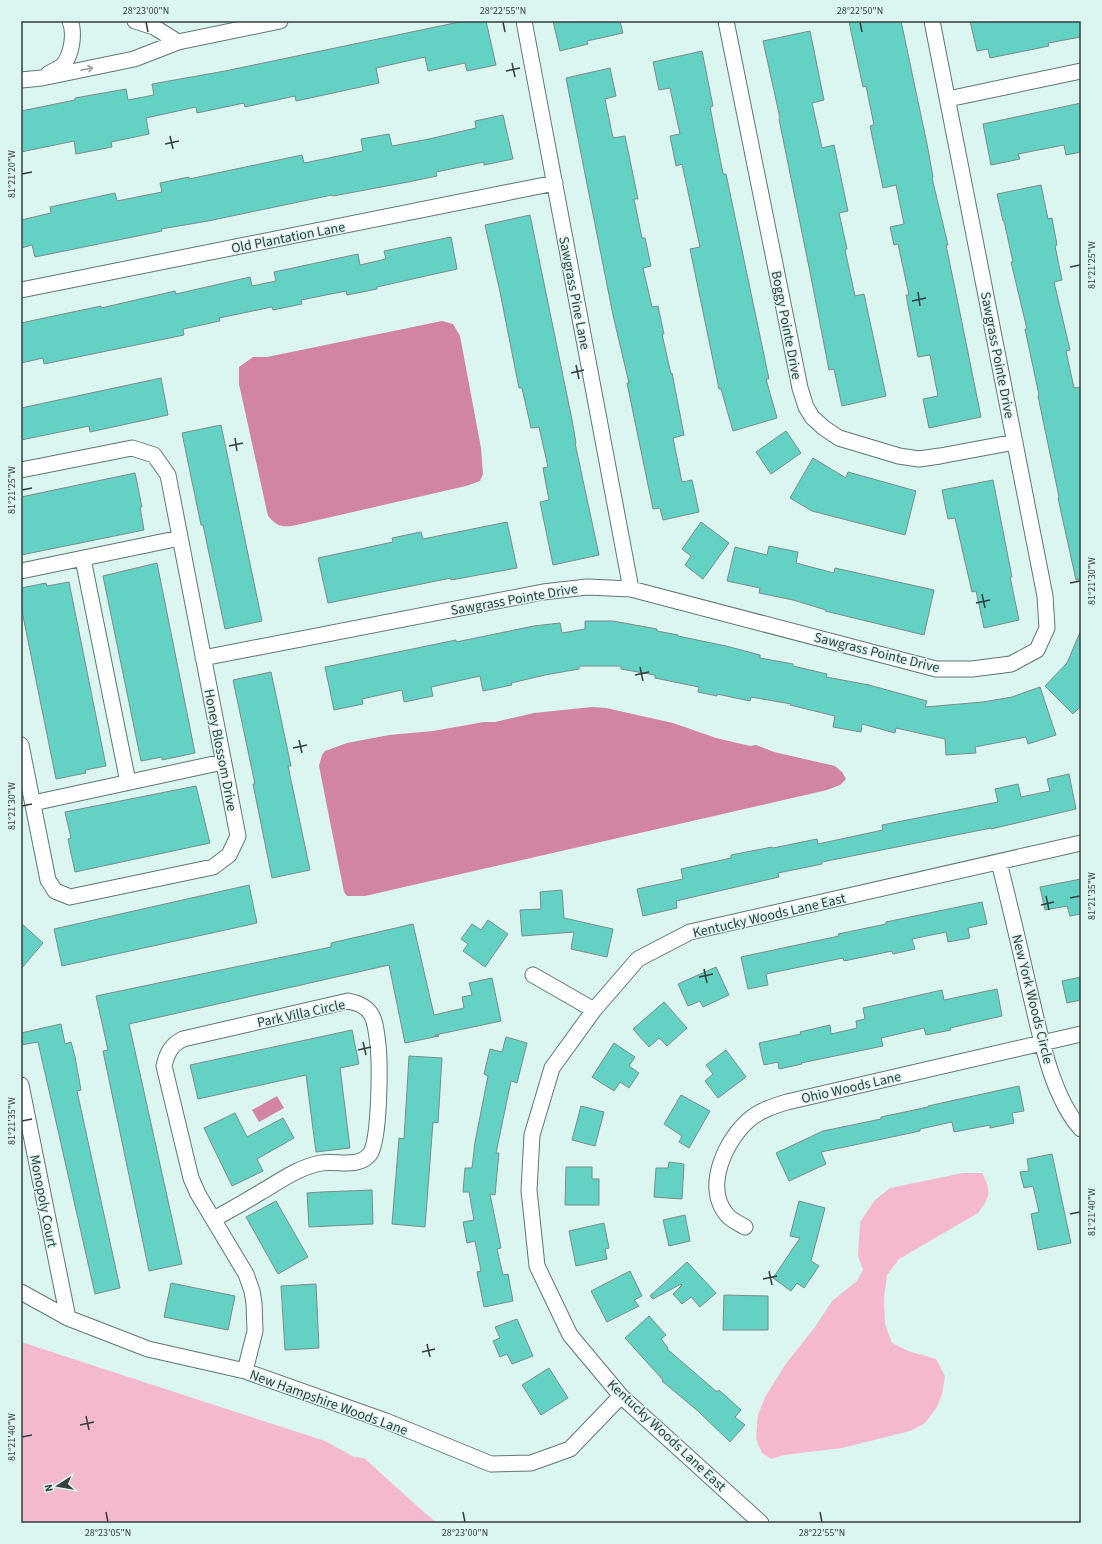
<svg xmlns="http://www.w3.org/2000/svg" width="1102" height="1544" viewBox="0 0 1102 1544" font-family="'Source Sans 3',sans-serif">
<rect width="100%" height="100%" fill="#dbf5f1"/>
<!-- green -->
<path fill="#f4b9cf" d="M963 1173H982C992 1192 990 1197 978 1213L899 1259 887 1275 884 1298 885 1324 892 1343 908 1351 936 1359 945 1376 942 1394 937 1407 925 1423 910 1431 842 1448 784 1455 771 1459 762 1453 756 1439 758 1415 765 1397 785 1365 815 1327 832 1301 857 1281 863 1270 858 1256 860 1222 875 1200 890 1188Z
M21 1342 325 1441 354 1457 364 1458 426 1514 437 1523H21Z"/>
<!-- water -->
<path fill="#d284a3" d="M442 321 453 324 460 336 481 448 483 474 480 481 466 486 292 526C280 527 277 526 268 516L239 384V367L253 357H267Z
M592 707 606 708 673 723 716 738 750 746 756 745 774 752 835 766 842 772 846 779 840 785 827 790 365 896H347L344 892 319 766 322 755 325 751 347 743 389 735 433 731 484 722H495L534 713Z
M277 1096 284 1108 259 1122 252 1110Z"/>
<!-- building -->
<path fill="#64d1c5" stroke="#778e8b" d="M464 21H486L496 65 467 71 465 63 428 71 425 57 376 68 379 83 296 101 295 96 245 107 244 103 197 113 196 107 146 118 149 134 111 142 112 147 76 154 74 141 21 152V111L75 100V98L126 89 128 100 154 95 152 84 225 71Z
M553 21H620L623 33 587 41 588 44 560 51Z
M856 21H901L927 144 933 177 932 178 948 245H946L960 313 981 417 929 428 923 399 938 396 930 355 918 357 906 295H909L898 244 894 245 890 227 904 224 896 185 883 188 870 126 874 125 866 86 863 87 849 22Z
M970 21H1081V37L1048 43 1049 46 990 58 988 49 977 51Z
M810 31 824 100 812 103 822 148 834 145 848 211 839 213 847 249 845 250 855 296 864 294 886 396 842 406 834 369 829 370 811 277 779 119 780 118 763 41Z
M702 51 713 106 710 107 723 174H726L769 379H766L777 418 733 431 721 389H719L690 249 700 247 682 164 676 166 670 136 680 134 670 88 659 90 653 62Z
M610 68 616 96 605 99 613 138 625 136 638 199H634L642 238H645L651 266 643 268 652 307 658 306 664 334H662L671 374 672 373 684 435 673 438 682 482 692 480 699 512 663 520 660 508 653 509 627 383H629L613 315 566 78Z
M1081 103V152L1066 155 1064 145 1018 154 1020 159 991 165 983 124Z
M503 115 513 159 484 165V162L436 172 437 176 408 182 333 196 332 195 208 221 161 229 162 231 35 257 32 245 21 248V220L51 213 50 207 115 193 117 201 162 192 160 183 189 177V179L302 155 304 163 363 151 361 139 389 134 392 146 429 139 476 128 475 121Z
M1041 185 1048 219 1052 218 1057 245 1055 246 1062 280 1054 282 1070 350 1066 351 1074 388 1081 387V579L1076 580 1058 498 1059 497 1038 396 1039 395 1025 329H1027L1011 262H1013L1004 221H1003L997 194Z
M530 215 572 420 576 443H575L599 555 553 565 540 502 549 500 543 468 548 467 539 427 531 428 522 388H519L500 292 485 225Z
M451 237 457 269 377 287V289L347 295 346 291 301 300 302 304 273 310 272 307 219 318 220 321 183 329 184 335 44 364 43 358 21 363V323L101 306V308L175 291 176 294 250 277 252 286 276 281 274 272 358 254 360 265 386 259 384 251Z
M161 378 168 415 90 432 89 426 21 440V408Z
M221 425 262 621 225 629 203 525H201L182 433Z
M786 431 801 453 771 474 756 452Z
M813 458 846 478 848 472 916 491 905 535 812 511 790 498Z
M135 473 142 507H140L144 530 21 555V497Z
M993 480 1012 577H1010L1019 620 984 628 976 591 972 592 955 518 948 519 942 490Z
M507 522 517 568 451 580V578L328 603 318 558 393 542 392 538 421 532 423 539Z
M701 522 729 543 703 579 685 565 691 556 682 549Z
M769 546 798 552 796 563 834 573 835 568 934 590 924 635 825 611 826 610 793 600 759 593 760 588 727 581 735 547 767 555Z
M157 563 195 753 162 760V757L141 761 103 576Z
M69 582 106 766 85 770 86 773 56 779 21 606V588L46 583 47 586Z
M585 621H613L657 629V631L678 635V636L726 646 760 655V658L793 664V666L827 674 826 677 869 685 927 701 925 707 983 702 1012 697 1040 687 1056 735 1028 744 1026 737 975 747 976 753 946 755 945 739 896 728 895 733 862 724 861 732 833 727 835 716 790 705 791 704 751 697 750 701 717 694V696L698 692 699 687 655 678V675L621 669V666H579V669L545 675 511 683 512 685 483 691 480 676 431 687 433 696 404 702 402 690 362 699 363 704 334 710 325 667 456 640V642L534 626 560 623 562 633 585 629Z
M1081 630V706L1073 714 1045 686 1067 663Z
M271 672 291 766H288L310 870 272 878 253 784H255L233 680Z
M1069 774 1076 809 991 829V828L822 862V864L778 873 779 877 676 901 677 908 643 916 637 889 683 879 681 869 731 858V855L772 847 773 848 817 839 818 844 883 830 882 825 998 802 995 789 1018 784 1021 797 1050 791 1047 779Z
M196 786 210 843 75 872 68 839 71 838 65 812Z
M1081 879V914L1070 916 1067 906 1045 910 1040 887Z
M249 885 257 923 62 966 54 929Z
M562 890 564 918 613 929 607 957 571 949 574 932 522 936 520 910 541 909 540 892Z
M982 902 987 924 968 928 970 938 948 942 946 932 912 939 915 949 893 954 892 951 844 961 843 958 766 974 768 985 748 989 741 957 839 936 838 934 886 924V922Z
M488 920 508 934 485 967 463 951 468 944 461 939 472 924 481 930Z
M21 923 43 943 21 969Z
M413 924 434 1015 464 1008 462 997 472 995 469 983 492 978 501 1021 435 1035 439 1036 405 1043 389 965 129 1024 182 1264 149 1271 103 1051 108 1050 96 996 331 947V943Z
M716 967 729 995 703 1007 700 1001 688 1006 678 984Z
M1081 977V1000L1067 1003 1062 981Z
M997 989 1002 1016 950 1028 951 1030 926 1035 924 1028 881 1038 883 1046 801 1063 802 1064 779 1069 778 1062 764 1065 759 1043 801 1034 800 1032 830 1025 831 1034 857 1028 856 1021 865 1019 863 1008 942 990 944 1000Z
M664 1002 687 1028 667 1046 659 1038 649 1047 633 1029Z
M61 1024 65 1044 71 1042 75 1057 81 1090 77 1091 120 1288 95 1294 38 1042 21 1045V1033Z
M352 1030 359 1064 340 1068 350 1148 316 1152 306 1075 198 1099 190 1065Z
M506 1037 527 1043 517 1083 511 1081 496 1153H499L495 1195 490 1194 501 1248 497 1249 503 1275 508 1274 513 1301 484 1307 477 1272 481 1271 475 1241 467 1243 463 1222 474 1220 469 1192H463L465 1168H472L475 1142 488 1076 484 1074 490 1049 502 1052Z
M614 1043 635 1057 629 1066 639 1073 629 1088 620 1082 614 1091 592 1077Z
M726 1050 746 1077 718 1098 705 1081 713 1074 706 1065Z
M409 1056 442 1058 438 1123 433 1122 425 1227 392 1224 399 1138 404 1139Z
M1019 1086 1024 1111 1012 1113 1014 1123 990 1128V1125L954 1132 952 1122 920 1129V1131L821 1152 826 1164 789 1181 776 1153 823 1131 881 1119V1117L928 1107V1106Z
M681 1095 710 1111 689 1148 679 1142 682 1136 664 1124Z
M581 1106 604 1112 595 1146 572 1140Z
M235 1113 247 1137 283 1118 294 1138 257 1159 263 1171 232 1186 204 1128Z
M1052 1154 1071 1243 1038 1250 1031 1214 1039 1212 1033 1186 1024 1188 1020 1172 1029 1171 1027 1159Z
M669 1162 684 1164 682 1199 654 1197 656 1168H668Z
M566 1167H592V1179H599V1205H565Z
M372 1190 373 1224 309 1227 307 1193 321 1192V1193V1192Z
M276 1201 308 1257 278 1274 246 1217Z
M799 1201 825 1208 811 1261 819 1266 804 1288 797 1283 791 1291 773 1278 800 1238 790 1236Z
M685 1215 690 1241 669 1246 663 1220Z
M604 1223 609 1248 605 1249 607 1259 576 1266 569 1231Z
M687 1262 716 1293 700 1307 691 1297 682 1304 673 1294 682 1285 681 1284 653 1299 650 1296Z
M630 1271 642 1296 634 1300 639 1306 607 1322 591 1291Z
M171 1283 235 1296 228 1330 164 1317Z
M316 1284 319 1348 285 1350 281 1286Z
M724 1295 768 1296V1330H723Z
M649 1316 666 1335 661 1339 668 1348 667 1349 717 1392 719 1390 741 1410 735 1417 745 1425 730 1442 699 1412 662 1381 663 1380 625 1338Z
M517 1319 533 1356 512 1364 507 1354 500 1357 493 1341 500 1338 495 1327Z
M549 1368 568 1398 541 1415 522 1385Z"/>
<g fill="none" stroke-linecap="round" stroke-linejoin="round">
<!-- minor casing -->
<g stroke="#607774" stroke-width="17">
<path id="minor" d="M135 21 154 27 178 42
M524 21 631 589
M726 21 800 388 806 407 812 417 824 428 839 438 899 456 919 459 940 456 1015 442
M48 74C53 71 58 69 62 66 72 56 75 33 70 21
M21 80 42 78 134 59 178 42 280 21
M948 99 1081 71
M21 290 555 183
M21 470 132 448 154 455 168 475 238 836 229 855 213 867 70 897 55 891 48 880 21 745
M83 559 128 782
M21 571 180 538
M203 658 543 592 587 587 631 589 936 669H972L1011 664 1037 650 1047 628 1045 596 932 21
M33 803 223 762
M999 862C1009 903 1019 943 1028 984 1039 1028 1050 1095 1081 1129
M533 975 594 1010
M21 1085 68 1318
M214 1219C230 1210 245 1202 261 1192 280 1181 299 1167 321 1163 336 1160 358 1169 370 1154 380 1139 380 1064 378 1045 375 1021 375 1006 348 1001L183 1039C171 1045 167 1053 164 1066L191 1178 198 1194 246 1274 252 1291 254 1303 255 1331 245 1371
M745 1227C740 1224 731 1220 727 1215 703 1187 726 1139 750 1119 761 1110 774 1106 787 1102L1081 1034
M21 1292 68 1318 148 1349 245 1371 386 1421 491 1464 531 1463 570 1449 621 1396
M761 1523 621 1396 570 1335 537 1266 529 1190 532 1135 552 1068 594 1010 638 959 690 932 1081 843"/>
</g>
<!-- minor -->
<use href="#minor" stroke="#fff" stroke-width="15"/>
</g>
<!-- one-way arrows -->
<defs><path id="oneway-shaft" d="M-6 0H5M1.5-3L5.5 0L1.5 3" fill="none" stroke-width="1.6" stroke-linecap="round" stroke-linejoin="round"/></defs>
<use stroke="#9a9e9e" href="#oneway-shaft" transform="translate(87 69) rotate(-11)"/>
<!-- ticks -->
<path fill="none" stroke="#343e3c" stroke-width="1.5" d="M146 22 148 32M503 22 505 32M860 22 862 32M512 63 515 77M506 71 520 68M170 136 173 149M165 144 179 141M22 174 32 172M1070 267 1080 265M918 292 920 306M912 301 926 298M576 365 579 379M571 373 584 370M235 438 237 451M229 446 243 443M22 490 32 488M1070 583 1080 581M982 594 985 608M976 603 990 600M640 667 643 681M635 675 649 672M299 740 302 753M293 748 307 745M22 806 32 804M1046 896 1049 910M1070 898 1080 896M1041 905 1054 902M704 969 707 983M699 977 713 974M363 1042 366 1055M358 1050 371 1047M22 1121 32 1119M1070 1214 1080 1212M769 1271 772 1285M763 1279 777 1276M427 1344 430 1357M422 1352 435 1349M86 1416 89 1430M80 1425 94 1422M22 1437 32 1435M106 1512 108 1522M463 1512 465 1522M820 1512 822 1522"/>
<g text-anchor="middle" stroke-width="3" stroke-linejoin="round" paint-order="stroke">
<!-- street labels -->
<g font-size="14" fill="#343e3c" stroke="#dbf5f1">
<text transform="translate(288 237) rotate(-11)" y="5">Old Plantation Lane</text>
<text transform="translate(575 293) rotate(79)" y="5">Sawgrass Pine Lane</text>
<text transform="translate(787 325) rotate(79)" y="5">Boggy Pointe Drive</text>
<text transform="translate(998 355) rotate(79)" y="5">Sawgrass Pointe Drive</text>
<text transform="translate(514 599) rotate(-10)" y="5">Sawgrass Pointe Drive</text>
<text transform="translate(877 652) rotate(14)" y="5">Sawgrass Pointe Drive</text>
<text transform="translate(221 750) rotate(79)" y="5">Honey Blossom Drive</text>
<text transform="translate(769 915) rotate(-13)" y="5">Kentucky Woods Lane East</text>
<text transform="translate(1033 999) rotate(76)" y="5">New York Woods Circle</text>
<text transform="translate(301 1013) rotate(-12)" y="5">Park Villa Circle</text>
<text transform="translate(851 1087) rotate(-13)" y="5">Ohio Woods Lane</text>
<text transform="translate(44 1201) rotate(79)" y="5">Monopoly Court</text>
<text transform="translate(329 1402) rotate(20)" y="5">New Hampshire Woods Lane</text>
<text transform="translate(667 1435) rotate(43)" y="5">Kentucky Woods Lane East</text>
</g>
</g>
<!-- border -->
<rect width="1102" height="1544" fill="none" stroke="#dbf5f1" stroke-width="44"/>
<!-- north arrow -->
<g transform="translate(58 1486) rotate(258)" stroke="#dbf5f1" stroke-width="3" paint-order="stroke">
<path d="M0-3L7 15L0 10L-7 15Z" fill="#343e3c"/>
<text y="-6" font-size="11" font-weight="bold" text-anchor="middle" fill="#343e3c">N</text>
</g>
<rect x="22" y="22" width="1058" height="1500" fill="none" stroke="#343e3c" stroke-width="1.5"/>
<g font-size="10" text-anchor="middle" fill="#343e3c">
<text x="146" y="14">28°23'00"N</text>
<text x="503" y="14">28°22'55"N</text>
<text x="860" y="14">28°22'50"N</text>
<text transform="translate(11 174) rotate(-90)" y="4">81°21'20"W</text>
<text transform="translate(1091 265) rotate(-90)" y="4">81°21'25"W</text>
<text transform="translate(11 490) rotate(-90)" y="4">81°21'25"W</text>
<text transform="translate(1091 581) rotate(-90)" y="4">81°21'30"W</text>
<text transform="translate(11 806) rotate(-90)" y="4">81°21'30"W</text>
<text transform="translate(1091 896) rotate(-90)" y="4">81°21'35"W</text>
<text transform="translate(11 1121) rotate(-90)" y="4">81°21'35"W</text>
<text transform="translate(1091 1212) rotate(-90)" y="4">81°21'40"W</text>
<text transform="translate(11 1437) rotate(-90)" y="4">81°21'40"W</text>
<text x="108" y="1536">28°23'05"N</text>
<text x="465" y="1536">28°23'00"N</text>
<text x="822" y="1536">28°22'55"N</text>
</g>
</svg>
